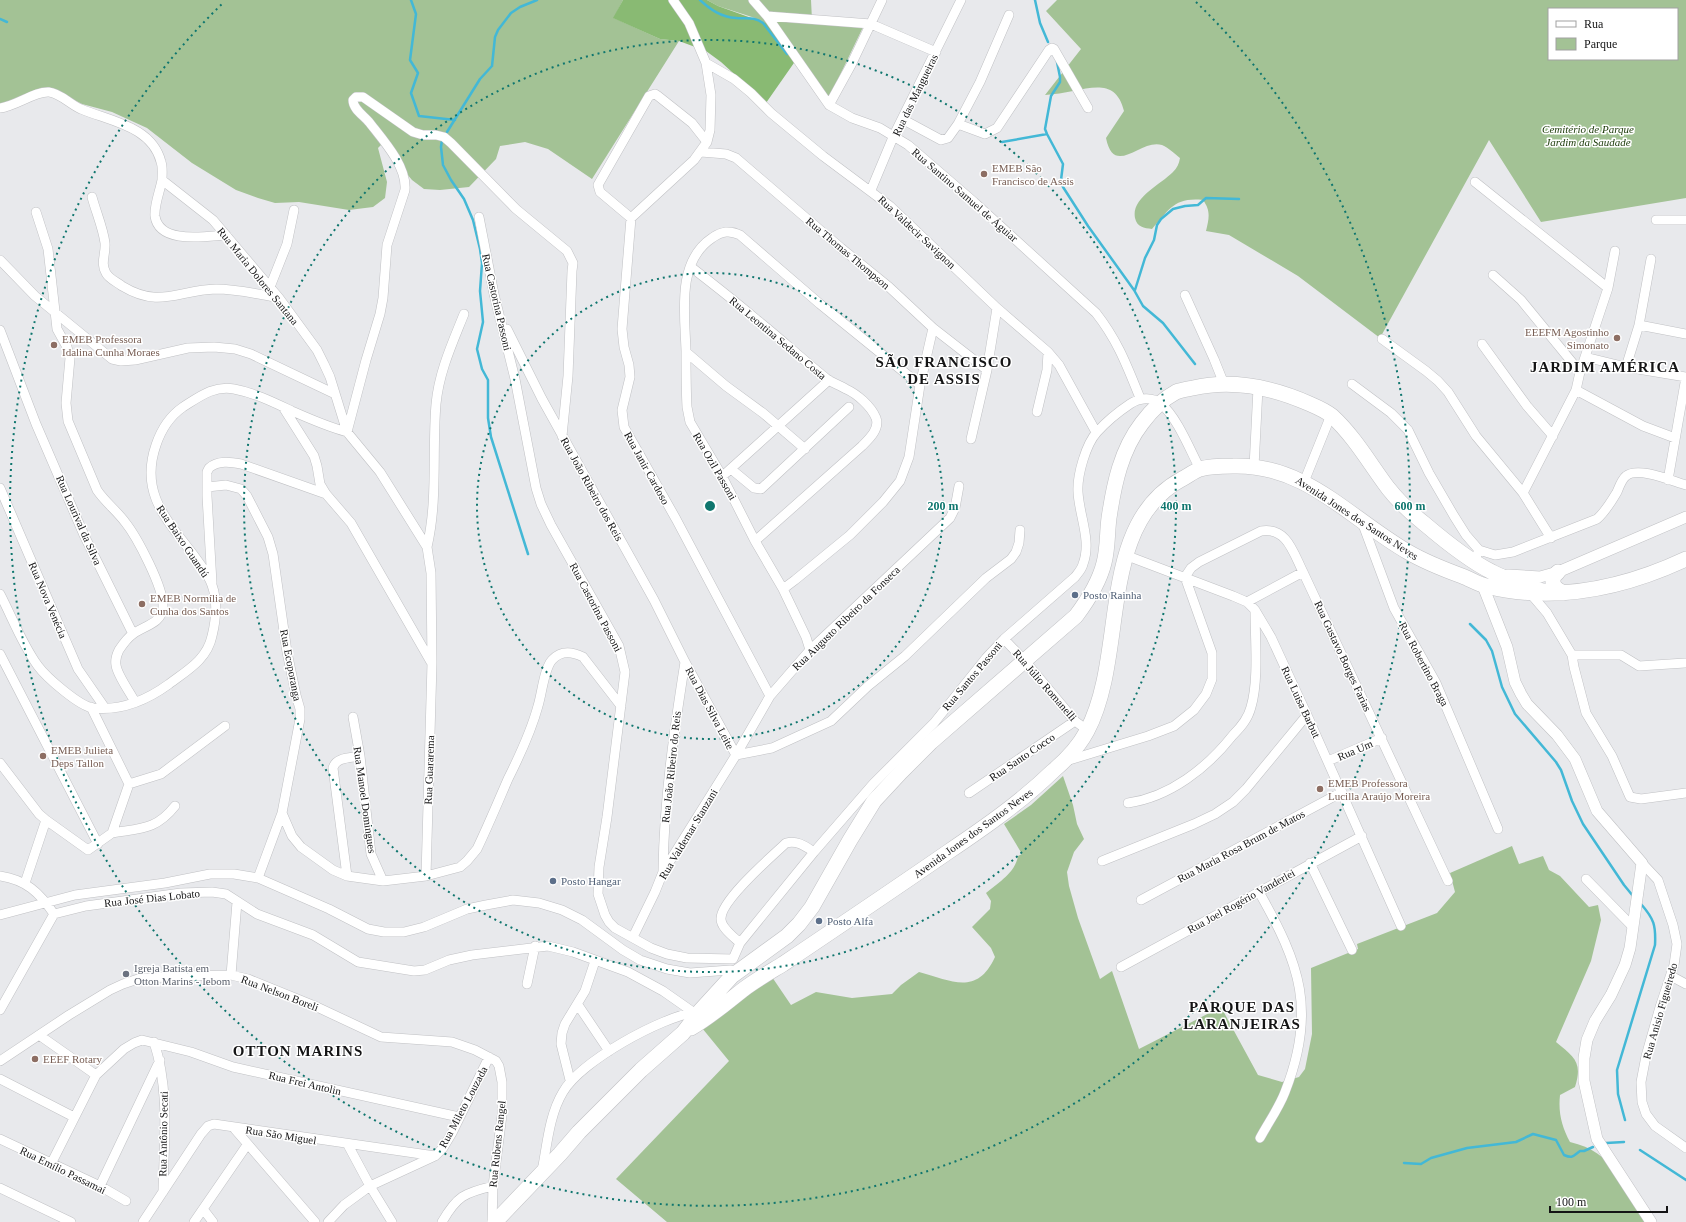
<svg xmlns="http://www.w3.org/2000/svg" width="1686" height="1222" viewBox="0 0 1686 1222" font-family="'Times New Roman',serif">
<rect width="100%" height="100%" fill="#e8e9ec"/>
<!-- green -->
<path fill="#a3c295" fill-rule="evenodd" d="M0 0H623L614 18 660 39 679 41 592 179 548 149 525 142 500 146 496 159 469 187 440 190 424 189 412 180 382 144 378 148 387 182 385 198 373 207 349 210 299 202 275 203 258 198 236 190 192 163 147 128 112 112 82 104 50 88 0 111Z
M707 0H811L812 20 865 23 829 98 755 18 718 6Z
M1057 0H1686V198L1541 222 1489 140 1380 338 1298 276 1229 235 1206 231C1209 218 1211 211 1203 200 1174 197 1169 210 1152 229 1144 228 1137 227 1135 218 1131 198 1160 185 1173 172 1177 168 1179 164 1180 158 1175 154 1169 148 1162 145 1141 138 1114 178 1106 138L1124 111C1117 82 1097 86 1073 91 1064 93 1055 94 1045 95L1081 49 1046 11ZM1549 9H1677V59H1549Z
M1063 776 1073 805 1077 824 1084 839 1074 852 1067 872 1069 886 1078 918 1100 979 1112 971 1139 1049 1221 1007 1258 1075 1282 1082 1299 1077 1305 1069 1312 1034 1311 968 1358 949 1357 944 1437 913 1455 892 1450 873 1512 846 1519 864 1543 856 1549 870 1560 876 1589 907 1598 905 1601 920 1591 961 1556 1042C1574 1057 1583 1062 1575 1087L1560 1095C1558 1113 1562 1127 1570 1142 1614 1152 1626 1187 1647 1222H667L616 1179 729 1061 702 1028 772 977 791 1005 816 992 852 998 892 994 901 985 919 972C952 981 977 996 995 957L991 948 972 927 990 909 991 901 986 893C999 882 1015 873 1018 856L1022 854 1004 824 1031 805Z"/>
<!-- forest -->
<path fill="#89ba73" d="M623 0H707L718 6 768 24 796 60 766 103 721 62 706 51 679 41 660 39 613 18Z"/>
<g fill="none" stroke-linecap="round" stroke-linejoin="round">
<!-- stream -->
<path stroke="#43b8d6" stroke-width="2.5" d="M411 0 416 14 410 60 418 73 411 93 419 116 455 120
M700 0C711 10 721 17 736 18 746 19 754 16 763 23L787 54
M1035 0 1040 23 1048 42
M0 19 7 22
M1057 62 1060 77V82L1051 96 1045 129 1047 134 1063 164 1061 180 1063 187 1088 226 1134 290 1143 306 1163 323 1195 364
M447 132 480 79 492 66 495 37 498 30 511 13 520 7 537 0
M442 140 441 147 443 165 451 180 464 199 473 220 480 249 482 263 480 291 483 322 477 349 482 369 488 380V418L491 437 528 554
M1002 142 1047 134
M1135 290 1145 258 1154 240 1157 225 1161 219 1173 209 1185 206 1198 205 1206 198 1239 199
M1470 624 1486 640 1492 651 1502 687 1515 714 1556 762 1561 770 1572 801 1583 824 1624 885 1633 896
M1625 1120 1618 1094 1617 1070 1655 945C1656 925 1654 919 1641 904
M1606 1143 1624 1142
M1640 1150 1686 1180
M1404 1163 1421 1164 1431 1158 1467 1148 1516 1142 1533 1134 1556 1140 1564 1155C1573 1159 1573 1156 1580 1151H1584L1593 1147"/>
<!-- minor casing -->
<g stroke="#c0c1c4" stroke-width="10">
<path id="minor" d="M753 0 767 16 829 105 852 118 880 128 908 145 974 202 1096 313C1118 341 1127 366 1140 398
M767 16 871 24 936 52
M706 63 734 79 751 93 771 113 823 156 890 206 997 308 1048 352 1059 365 1096 432
M829 105 851 65 882 0
M0 108C16 106 35 91 49 92 60 93 71 105 81 109 109 121 152 126 161 162 163 167 162 174 162 180L213 220 279 298 317 350 324 364 330 377 347 432 380 472 427 547 431 573 432 663 426 876
M902 119 941 140 948 138 958 124 985 134 997 128 1049 50 1052 48 1054 49 1088 108
M958 124 980 82 1009 15
M701 152 726 154 736 158 841 248 889 287 933 328 987 370
M162 180C160 191 154 205 155 216 159 245 207 236 226 235
M1475 182 1608 288
M871 190 894 135 961 0
M92 197C96 212 103 228 105 243 106 254 100 263 106 273 109 279 117 282 122 286 160 309 178 290 216 289 237 289 258 294 279 298
M36 212 48 249 57 329 67 347 70 358 66 403 68 421 97 490C105 502 116 510 125 522 137 537 164 588 163 607 162 624 143 626 133 634 127 638 123 644 119 650 117 654 115 660 116 665 117 675 130 692 135 702
M479 217 494 294 515 379 536 488 541 504 551 525 619 646 625 672 607 817 599 867 598 894 605 915 609 922 615 928 651 948 667 954 687 958 733 959
M631 218 622 329 624 347 629 365 630 377 622 410 624 427 676 519 770 696
M631 218 694 160 707 142 710 130 711 95 706 63 689 23 673 0
M631 218 600 192 598 185 649 96 655 94 658 96 692 123 707 142
M1656 220H1686
M0 260 35 296 112 359 121 361 135 360 188 348 214 347 235 349 251 354 335 394
M691 267C713 284 736 302 757 320 781 339 803 360 827 379 832 383 840 385 846 389 857 394 871 406 876 418 880 429 869 439 862 446L755 541
M1493 275 1521 300 1580 372
M270 287 287 244 294 210
M1185 295 1214 359 1224 384
M1639 325 1686 334
M507 329 542 399 654 600 685 662 736 755
M0 330 36 424 84 535 133 634
M1382 339 1426 371 1438 381 1448 392 1476 436 1523 493 1551 538
M1482 344 1527 406 1553 436
M686 352 726 386 763 413 805 449
M1585 357 1626 367 1686 377
M1626 367 1639 325 1651 259
M1352 384 1391 413 1408 430 1429 473 1454 516 1466 535 1479 550
M1576 390 1643 426 1675 438
M283 407 314 456 317 466 320 484 326 494 351 523 431 662
M1037 412 1047 370 1048 352
M971 439 987 370 997 308
M1254 467 1258 388
M731 469 754 488 761 489 849 407
M726 473 829 380
M1668 480 1686 377
M1304 482 1331 415
M207 487 226 485 241 489 247 496 268 537 273 554 287 652 296 695 300 709V719L282 813 258 878
M0 488 78 669 105 708
M1523 493 1576 390 1580 372 1608 288 1615 251
M1362 522 1394 608 1436 683 1498 829
M427 547C438 500 432 452 436 404 439 372 452 344 464 314
M1125 555 1233 596 1247 602 1255 610 1271 637 1307 715 1401 926
M1474 562 1479 550 1495 555 1513 552 1597 519C1606 511 1611 502 1617 492 1619 487 1622 479 1626 476 1638 466 1672 481 1686 485
M212 583 207 496V472L209 468C218 460 231 462 241 464L326 494
M783 589 795 580 850 535 883 502 900 481 909 457 920 385 933 328
M1530 593 1547 613 1572 655 1574 667 1586 713 1612 756 1630 797 1641 799 1686 793
M0 594C12 617 22 644 38 666 46 677 79 706 93 708 120 711 147 700 169 684 186 671 207 660 212 636 216 620 218 602 212 585 209 576 201 565 195 557 168 521 139 494 156 445 161 430 170 416 183 407 199 397 214 385 234 389 255 393 273 402 292 411 310 419 329 427 347 432L366 360 380 314 383 298 387 245 405 190C407 166 383 140 369 122 363 115 353 109 353 100L356 97H363L413 132 423 135H436L444 137 451 143 516 209 567 251 573 263 572 271 568 376 562 436
M1247 602 1303 572
M1004 639 1025 661 1075 721 1087 730
M810 650 806 637 783 589 755 541 722 476 690 422 687 407C686 388 686 370 686 351 685 314 676 262 712 238 722 231 730 230 740 235L820 304 920 385
M0 654 98 844
M1572 655H1621L1639 666 1685 663
M353 717 360 756 371 854 383 881
M736 755 772 748 831 721 868 686 905 656 986 578 1011 559 1016 552 1019 543 1020 530
M1066 761 1148 736 1174 726 1194 710 1206 694 1212 679V653L1185 577 1191 568 1199 562 1261 531C1287 527 1293 552 1303 572L1448 881
M1328 761 1382 738
M0 763 39 814 46 820 88 850 112 833 129 784 91 707
M129 784 161 774 225 726
M969 793 1075 721
M1128 803C1170 797 1207 768 1233 735 1241 727 1248 719 1251 707 1259 680 1255 639 1255 610
M282 813 292 836 301 847 333 870 347 876 383 881 426 876 460 867 467 861 477 849C488 826 498 802 508 779 520 755 531 732 538 706 542 693 544 669 552 660 561 650 573 652 583 657L621 706
M112 833C141 828 156 830 175 806
M1102 861 1194 824 1215 814 1233 802 1246 789 1307 715
M1310 863 1352 950
M1642 863 1658 880 1673 925 1677 944 1674 965 1660 1007 1646 1056 1641 1082 1642 1102 1646 1114 1655 1126 1686 1148
M663 871C664 800 674 731 685 662
M0 876C26 880 39 892 54 914L0 1010
M347 876 333 768C336 757 351 758 360 756
M1586 879 1633 927
M25 883 46 820
M1259 892C1300 964 1317 1011 1285 1092 1279 1108 1268 1123 1260 1138
M1141 900 1342 792
M54 914 86 906 181 893 212 892 226 894 257 914 313 935 358 962 414 971 425 970 449 960 472 955 548 946 573 952 628 972 663 991 693 1012
M0 915 75 895 165 883 210 874H234L258 878 329 909 368 929 384 932H404L424 927 467 909 486 905 513 900 539 903 562 910 582 920 623 950 640 960 667 969 690 973 730 970 737 971
M633 937 655 892 663 872 736 755 770 696 810 650 950 518 955 508 959 486
M740 943C734 937 721 928 721 919 720 901 772 856 786 843 797 840 805 846 814 852
M733 959 740 943 814 852 873 784 934 723 986 658 1004 639 1075 577C1078 573 1082 569 1083 564 1092 541 1079 515 1078 492 1077 475 1086 444 1097 432 1107 421 1118 412 1130 404 1139 398 1152 396 1161 404 1177 417 1190 450 1200 469
M1121 967 1362 836
M231 975 237 902
M1671 976 1686 984
M527 984 535 946
M578 1005 609 1051
M39 1035 96 1075
M154 1042C170 1091 164 1141 163 1192
M0 1061 69 1015 110 990 123 984 138 979 179 976 231 975 248 979 317 1007 381 1037 452 1042 475 1050 496 1061 499 1066 502 1082V1115L493 1186 492 1222
M0 1079 74 1117
M570 1080 561 1044 562 1033 565 1024 585 991 595 961
M233 1127 315 1222
M0 1139 100 1186 126 1201
M348 1145 370 1186 392 1222
M51 1164 96 1075 124 1049 134 1043 142 1040 191 1052 233 1067 459 1117
M542 1171C547 1146 549 1115 563 1092 581 1061 661 1017 696 1012
M100 1186 160 1060
M0 1188 71 1222
M203 1209 213 1222
M143 1222 201 1134 208 1126 214 1124 435 1156
M194 1222 247 1145
M328 1222 344 1205 370 1186 435 1156 443 1148 452 1133 489 1057
M442 1222C457 1196 464 1193 493 1186"/>
</g>
<!-- tertiary casing -->
<g stroke="#c0c1c4" stroke-width="12">
<path id="tertiary" d="M1508 575 1540 577 1558 572 1686 517
M1483 586 1507 647 1515 682 1521 694 1527 704 1557 735 1575 759 1597 811 1642 863 1630 948 1625 965 1611 995 1595 1021 1587 1040 1584 1058V1081L1597 1139 1651 1222"/>
</g>
<!-- trunk casing -->
<g stroke="#c0c1c4" stroke-width="16">
<path id="trunk" d="M1558 572 1553 577V585L1558 590 1564 593
M691 1028C710 1017 726 1003 744 989 756 980 770 972 783 964 838 927 893 890 948 852 985 827 1021 802 1053 771 1066 760 1079 746 1087 731 1128 654 1096 525 1182 479 1188 476 1194 471 1200 469 1210 466 1222 466 1233 466 1306 464 1349 518 1408 552 1425 562 1443 569 1462 576 1470 579 1478 584 1486 586 1555 603 1624 588 1686 559
M495 1222 560 1154 579 1132 641 1070 683 1033 700 1011 732 976 787 936 799 924 812 907 850 840 874 801 901 772 931 742 1076 616C1088 600 1099 583 1104 563 1108 548 1107 533 1109 518 1114 484 1121 450 1142 423 1151 411 1163 399 1176 392 1181 390 1188 389 1193 388 1232 379 1274 388 1310 404 1317 407 1326 411 1332 416 1354 436 1370 464 1388 488 1399 502 1412 514 1426 525 1446 542 1468 560 1492 572 1509 581 1529 586 1548 593"/>
</g>
<!-- minor -->
<use href="#minor" stroke="#fff" stroke-width="9"/>
<!-- tertiary -->
<use href="#tertiary" stroke="#fff" stroke-width="11"/>
<!-- trunk -->
<use href="#trunk" stroke="#fff" stroke-width="15"/>
</g>
<!-- distance rings -->
<g fill="none" stroke="#0f766e" stroke-width="2" stroke-dasharray="2 4">
<circle cx="710" cy="506" r="233"/>
<circle cx="710" cy="506" r="466"/>
<path d="M1196 2A700 700 0 1 1 224 2"/>
</g>
<!-- markers -->
<g fill="#8d6e63" stroke="#fff" stroke-width="1.5">
<circle cx="984" cy="174" r="4"/>
<circle cx="1617" cy="338" r="4"/>
<circle cx="54" cy="345" r="4"/>
<circle cx="142" cy="604" r="4"/>
<circle cx="43" cy="756" r="4"/>
<circle cx="1320" cy="789" r="4"/>
<circle cx="35" cy="1059" r="4"/>
</g>
<g fill="#5c6f8a" stroke="#fff" stroke-width="1.5">
<circle cx="1075" cy="595" r="4"/>
<circle cx="553" cy="881" r="4"/>
<circle cx="819" cy="921" r="4"/>
</g>
<circle fill="#6b7280" stroke="#fff" stroke-width="1.5" cx="126" cy="974" r="4"/>
<g text-anchor="middle" stroke-width="3" stroke-linejoin="round" paint-order="stroke">
<!-- street labels -->
<g font-size="11" fill="#141415" stroke="#fff">
<text transform="translate(915 95) rotate(-64)" y="4">Rua das Mangueiras</text>
<text transform="translate(965 195) rotate(41)" y="4">Rua Santino Samuel de Águiar</text>
<text transform="translate(917 232) rotate(43)" y="4">Rua Valdecir Savignon</text>
<text transform="translate(848 253) rotate(40)" y="4">Rua Thomas Thompson</text>
<text transform="translate(258 276) rotate(51)" y="4">Rua Maria Dolores Santana</text>
<text transform="translate(497 302) rotate(77)" y="4">Rua Castorina Passoni</text>
<text transform="translate(778 338) rotate(40)" y="4">Rua Leontina Sedano Costa</text>
<text transform="translate(715 466) rotate(60)" y="4">Rua Ozil Passoni</text>
<text transform="translate(647 468) rotate(61)" y="4">Rua Janir Cardoso</text>
<text transform="translate(592 489) rotate(61)" y="4">Rua João Ribeiro dos Reis</text>
<text transform="translate(1357 518) rotate(33)" y="4">Avenida Jones dos Santos Neves</text>
<text transform="translate(79 520) rotate(66)" y="4">Rua Lourival da Silva</text>
<text transform="translate(183 541) rotate(56)" y="4">Rua Baixo Guandú</text>
<text transform="translate(48 600) rotate(67)" y="4">Rua Nova Venécia</text>
<text transform="translate(596 607) rotate(62)" y="4">Rua Castorina Passoni</text>
<text transform="translate(846 618) rotate(-44)" y="4">Rua Augusto Ribeiro da Fonseca</text>
<text transform="translate(1343 656) rotate(65)" y="4">Rua Gustavo Borges Farias</text>
<text transform="translate(1424 664) rotate(62)" y="4">Rua Robertino Braga</text>
<text transform="translate(291 665) rotate(79)" y="4">Rua Ecoporanga</text>
<text transform="translate(972 676) rotate(-50)" y="4">Rua Santos Passoni</text>
<text transform="translate(1045 685) rotate(49)" y="4">Rua Júlio Romanelli</text>
<text transform="translate(1301 702) rotate(65)" y="4">Rua Luisa Barbut</text>
<text transform="translate(710 708) rotate(62)" y="4">Rua Dias Silva Leite</text>
<text transform="translate(1355 750) rotate(-23)" y="4">Rua Um</text>
<text transform="translate(1022 757) rotate(-34)" y="4">Rua Santo Cocco</text>
<text transform="translate(671 767) rotate(-84)" y="4">Rua João Ribeiro do Reis</text>
<text transform="translate(429 770) rotate(-88)" y="4">Rua Guararema</text>
<text transform="translate(365 800) rotate(82)" y="4">Rua Manoel Domingues</text>
<text transform="translate(973 833) rotate(-36)" y="4">Avenida Jones dos Santos Neves</text>
<text transform="translate(688 834) rotate(-59)" y="4">Rua Valdemar Stanzani</text>
<text transform="translate(1241 846) rotate(-28)" y="4">Rua Maria Rosa Brum de Matos</text>
<text transform="translate(152 898) rotate(-6)" y="4">Rua José Dias Lobato</text>
<text transform="translate(1241 901) rotate(-29)" y="4">Rua Joel Rogério Vanderlei</text>
<text transform="translate(280 993) rotate(21)" y="4">Rua Nelson Boreli</text>
<text transform="translate(1660 1011) rotate(-74)" y="4">Rua Anisio Figueiredo</text>
<text transform="translate(305 1083) rotate(13)" y="4">Rua Frei Antolin</text>
<text transform="translate(463 1107) rotate(-62)" y="4">Rua Mileto Louzada</text>
<text transform="translate(163 1134) rotate(-89)" y="4">Rua Antônio Secati</text>
<text transform="translate(281 1135) rotate(9)" y="4">Rua São Miguel</text>
<text transform="translate(497 1144) rotate(-84)" y="4">Rua Rubens Rangel</text>
<text transform="translate(63 1170) rotate(26)" y="4">Rua Emílio Passamai</text>
</g>
<!-- park labels -->
<g font-size="11" font-style="italic" fill="#1a3907" stroke="#fff">
<text x="1588" y="133">Cemitério de Parque<tspan x="1588" dy="13">Jardim da Saudade</tspan></text>
</g>
<!-- education labels -->
<g font-size="11" fill="#785e54" stroke="#fff" text-anchor="start">
<text x="992" y="172">EMEB São<tspan x="992" dy="13">Francisco de Assis</tspan></text>
<text x="1609" y="336" text-anchor="end">EEEFM Agostinho<tspan x="1609" dy="13">Simonato</tspan></text>
<text x="62" y="343">EMEB Professora<tspan x="62" dy="13">Idalina Cunha Moraes</tspan></text>
<text x="150" y="602">EMEB Normília de<tspan x="150" dy="13">Cunha dos Santos</tspan></text>
<text x="51" y="754">EMEB Julieta<tspan x="51" dy="13">Deps Tallon</tspan></text>
<text x="1328" y="787">EMEB Professora<tspan x="1328" dy="13">Lucilla Araújo Moreira</tspan></text>
<text x="43" y="1063">EEEF Rotary</text>
</g>
<!-- service labels -->
<g font-size="11" fill="#4e5e75" stroke="#fff" text-anchor="start">
<text x="1083" y="599">Posto Rainha</text>
<text x="561" y="885">Posto Hangar</text>
<text x="827" y="925">Posto Alfa</text>
</g>
<!-- worship labels -->
<g font-size="11" fill="#5b616d" stroke="#fff" text-anchor="start">
<text x="134" y="972">Igreja Batista em<tspan x="134" dy="13">Otton Marins - Iebom</tspan></text>
</g>
<!-- district labels -->
<g font-size="15" font-weight="bold" letter-spacing="1" fill="#141415" stroke="#fff">
<text x="944" y="367">SÃO FRANCISCO<tspan x="944" dy="17">DE ASSIS</tspan></text>
<text x="1605" y="372">JARDIM AMÉRICA</text>
<text x="1242" y="1012">PARQUE DAS<tspan x="1242" dy="17">LARANJEIRAS</tspan></text>
<text x="298" y="1056">OTTON MARINS</text>
</g>
</g>
<circle cx="710" cy="506" r="6" fill="#0f766e" stroke="#fff" stroke-width="2"/>
<g font-size="12" text-anchor="middle" font-weight="bold" fill="#0f766e" stroke="#fff" stroke-width="3" stroke-linejoin="round" paint-order="stroke">
<text x="943" y="510">200 m</text>
<text x="1176" y="510">400 m</text>
<text x="1410" y="510">600 m</text>
</g>
<!-- legend -->
<rect x="1548" y="8" width="130" height="52" fill="#ffffff" stroke="#a1a1a1"/>
<rect x="1556" y="21" width="20" height="6" fill="#ffffff" stroke="#a1a1a1"/>
<text x="1584" y="28" font-size="12" fill="#141415">Rua</text>
<rect x="1556" y="38" width="20" height="12" fill="#a3c295" stroke="#a1a1a1"/>
<text x="1584" y="48" font-size="12" fill="#141415">Parque</text>
<!-- scale -->
<path d="M1550 1206v6h117v-6" fill="none" stroke="#141415" stroke-width="2"/>
<text x="1556" y="1206" font-size="12" fill="#141415" stroke="#ffffff" stroke-width="3" paint-order="stroke">100 m</text>
</svg>
